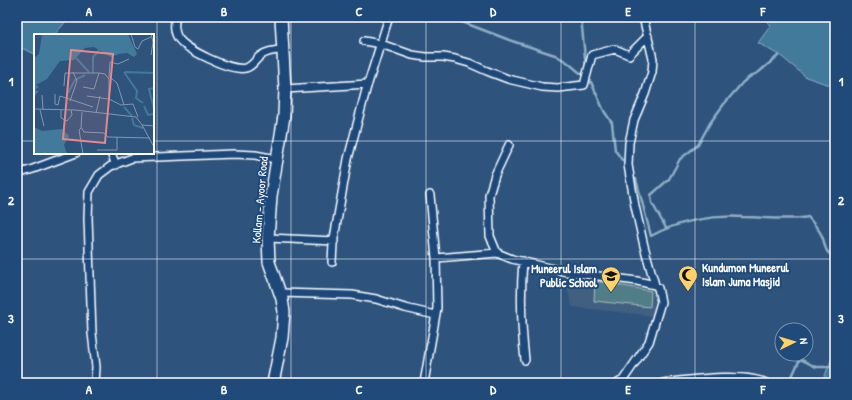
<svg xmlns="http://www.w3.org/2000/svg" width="852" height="400" viewBox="0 0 852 400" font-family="'Patrick Hand',sans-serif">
<rect width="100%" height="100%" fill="#2e537d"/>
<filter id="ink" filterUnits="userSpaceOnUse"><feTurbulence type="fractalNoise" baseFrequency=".025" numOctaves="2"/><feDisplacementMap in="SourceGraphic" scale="8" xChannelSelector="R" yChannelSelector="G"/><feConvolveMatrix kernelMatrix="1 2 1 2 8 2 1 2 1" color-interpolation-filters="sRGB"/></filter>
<g filter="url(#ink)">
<!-- built -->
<path fill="#405e81" d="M569 275 641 284 654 289 655 296 654 316 572 307 567 290Z"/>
<!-- green -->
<path fill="#517d86" stroke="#a8bec2" d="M595 281 651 291 650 307 594 301Z"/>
<!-- water -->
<path fill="#427a9b" stroke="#8eafc3" d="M17 17H70L54 35H35V54L17 46Z
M762 17H835V87L806 77 782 57 758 43 771 25Z
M835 350V383H822Z"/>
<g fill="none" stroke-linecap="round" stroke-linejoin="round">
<!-- stream -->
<path stroke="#8eafc3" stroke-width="2.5" d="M449 17 512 41 555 55 567 62 591 82 604 111 612 123 615 150 622 160
M581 17 586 68
M636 179 651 236C678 221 712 215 743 217 765 217 786 221 808 217 813 223 819 229 822 236 826 245 823 252 835 257
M666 228 652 203 651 195 669 179 680 159 698 145 710 123 724 104 743 82 751 76 759 72 779 55
M789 383 800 359 816 367H835"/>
<!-- minor casing -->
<g stroke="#fff" stroke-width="10">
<path id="minor" d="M176 17C174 23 174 32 178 38 186 50 232 72 246 68 253 66 255 60 260 56 267 51 275 50 283 50
M643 17 653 59 652 72 645 94 634 120 629 143 628 165 635 206 644 246 655 285
M364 41 381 44 412 55 426 57H443L455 59 469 63 487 71 508 79 542 87 558 88 584 85 592 55 615 49 629 55 648 36
M285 89 368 84
M509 145 495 175 489 195 490 236 497 253 512 259 567 272 637 281 655 285 658 288 661 302 649 342 623 380 618 383
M111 153 116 165
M17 174 33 169 76 153
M268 238 334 241
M436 258 497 253
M523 261C520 296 521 325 525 360
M332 262 333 244 348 159 366 90 389 17
M280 293 352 295 376 299 405 308 435 315
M95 383 96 367 92 333 88 218 89 192 99 175 111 166 132 158 234 154 255 155 276 159
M424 383 437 308 436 258 430 195
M663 383C689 380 743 372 766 383"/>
</g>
<!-- secondary casing -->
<g stroke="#fff" stroke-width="14">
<path id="secondary" d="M273 383 282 338 284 312 282 299 269 262 268 238 271 196 284 116 285 89 281 17"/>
</g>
<!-- minor -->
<use href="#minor" stroke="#1f4a7a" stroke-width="7"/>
<!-- secondary -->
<use href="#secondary" stroke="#1f4a7a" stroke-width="11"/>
</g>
</g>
<!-- grid -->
<path fill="none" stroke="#fff" stroke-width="1" stroke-opacity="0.55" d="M157 17V383M291 17V383M426 17V383M561 17V383M695 17V383M17 141H35M153 141H835M17 259H835"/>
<!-- icons -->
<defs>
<g id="mosque-pin" transform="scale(1)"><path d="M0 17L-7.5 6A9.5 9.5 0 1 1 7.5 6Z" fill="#ffd166" stroke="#1f4a7a"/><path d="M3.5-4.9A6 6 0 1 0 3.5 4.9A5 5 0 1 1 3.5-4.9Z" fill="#111"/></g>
<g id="school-pin" transform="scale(1)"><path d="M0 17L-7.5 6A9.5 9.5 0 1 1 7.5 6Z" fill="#ffd166" stroke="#1f4a7a"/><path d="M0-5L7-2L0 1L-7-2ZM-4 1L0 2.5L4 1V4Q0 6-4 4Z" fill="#111"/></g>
</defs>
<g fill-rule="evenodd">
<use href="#mosque-pin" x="688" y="275"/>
<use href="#school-pin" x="611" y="276"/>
</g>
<g text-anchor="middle" stroke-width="4" stroke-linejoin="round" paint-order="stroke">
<!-- street labels -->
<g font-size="12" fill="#fff" stroke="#1f4a7a">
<text transform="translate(260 200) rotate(-85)" y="4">Kollam - Ayoor Road</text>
</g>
<!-- poi labels -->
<g font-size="12" font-weight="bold" fill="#fff" stroke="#1f4a7a" text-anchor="start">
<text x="702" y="272">Kundumon Muneerul<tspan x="702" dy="14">Islam Juma Masjid</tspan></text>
<text x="597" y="273" text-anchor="end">Muneerul Islam<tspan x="597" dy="14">Public School</tspan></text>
</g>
</g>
<!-- overview -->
<g transform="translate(34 34)">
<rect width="120" height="120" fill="#2e537d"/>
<path d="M8 0H94L103 20 100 23 93 19 85 20 77 23 60 13 51 14 40 26 26 27 23 31 13 45 2 51 5 53 1 56 5 57 0 63V24L5 20ZM0 93 8 97 28 95 35 102 30 111 33 120H0Z" fill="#427a9b"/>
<path fill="none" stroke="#427a9b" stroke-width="2" d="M42 24 55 38M90 38 103 57 102 64 109 69M91 38 120 39M59 39V23L65 16M120 54 115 55 120 75M34 59 41 46 51 41M110 72 114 81 120 80M90 73 98 82M98 84 100 91 109 94"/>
<path fill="none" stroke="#8298b1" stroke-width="1" d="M97 0 101 13 104 15 108 7 117 3M117 0 119 8 117 21M75 44 76 28 84 30 95 25M77 44 83 49 90 71M30 52 31 39H65M49 53 60 55 65 39 71 40 75 45V65L87 71 99 70 104 83M21 60V70L24 71 26 62 59 73M8 61 9 75M53 62 74 65M36 67 43 47 39 38M0 75 41 76 102 83 108 91 120 92M6 76 10 92M27 76V84L33 87 38 81 37 76M48 78 47 93 50 98 70 99 74 103 116 104M62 79 66 62M108 91 120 113M47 94 45 96 49 120M63 116H83V103"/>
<path fill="#e88989" fill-opacity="0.15" stroke="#e88989" stroke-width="2" d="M37 16 79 20 71 109 29 105Z"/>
<rect width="120" height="120" fill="none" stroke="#fff" stroke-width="2"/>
</g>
<!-- margin -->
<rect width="852" height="400" fill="none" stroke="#1f4a7a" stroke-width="44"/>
<!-- north arrow -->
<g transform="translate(794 342) rotate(85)"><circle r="19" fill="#1f4a7a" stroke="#7992af"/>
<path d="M0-3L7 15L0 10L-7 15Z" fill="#ffd166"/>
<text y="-6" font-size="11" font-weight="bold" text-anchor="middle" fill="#ffffff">N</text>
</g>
<rect x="22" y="22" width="808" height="356" fill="none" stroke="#fff" stroke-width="1.5"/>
<g font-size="13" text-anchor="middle" font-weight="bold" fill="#fff">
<text x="89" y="16">A</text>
<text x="224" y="16">B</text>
<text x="359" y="16">C</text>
<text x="493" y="16">D</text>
<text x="628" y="16">E</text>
<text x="763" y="16">F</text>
<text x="11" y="86">1</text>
<text x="841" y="86">1</text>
<text x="11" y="205">2</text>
<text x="841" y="205">2</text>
<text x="11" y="323">3</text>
<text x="841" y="323">3</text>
<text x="89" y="394">A</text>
<text x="224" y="394">B</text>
<text x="359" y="394">C</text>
<text x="493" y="394">D</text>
<text x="628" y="394">E</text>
<text x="763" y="394">F</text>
</g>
</svg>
